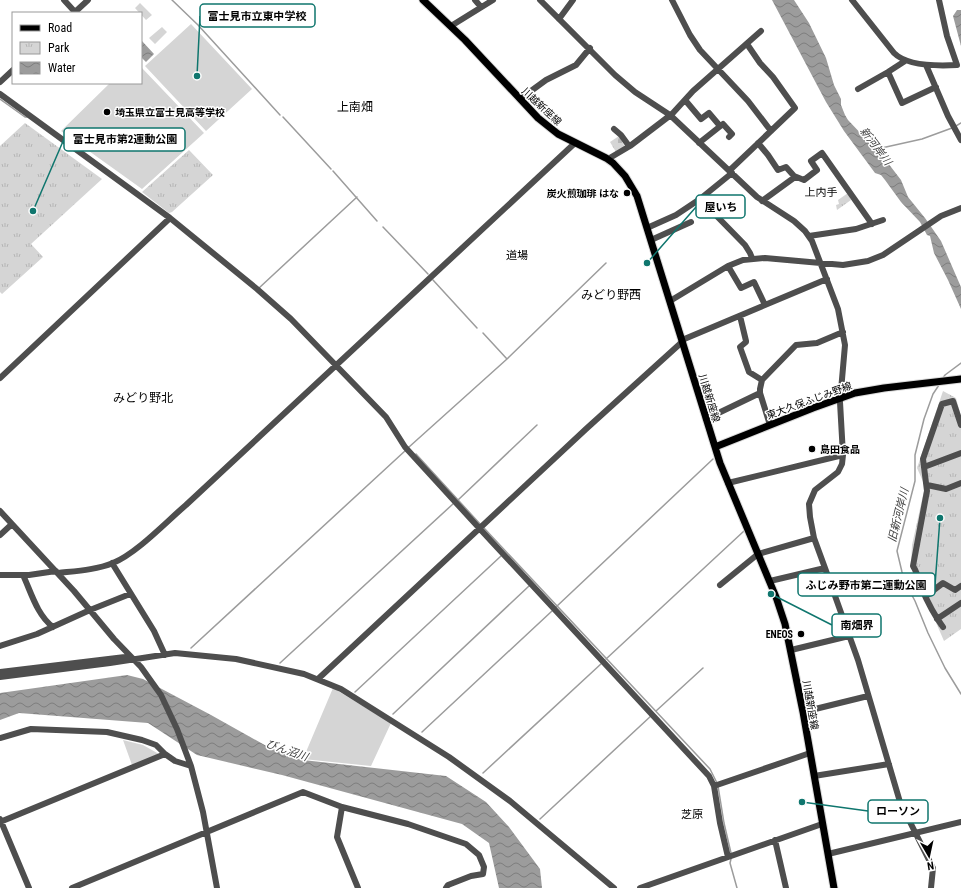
<svg xmlns="http://www.w3.org/2000/svg" width="961" height="888" viewBox="0 0 961 888" font-family="'Roboto Condensed','Noto Sans JP',sans-serif">
<defs>
<pattern id="cemetery-stones" width="16" height="16" patternUnits="userSpaceOnUse"><rect width="16" height="16" fill="#d5d5d5"/><path d="M2 7V4a2 2 0 0 1 4 0v3zM10 15v-3a2 2 0 0 1 4 0v3z" fill="#b5b5b5"/></pattern>
<pattern id="park-tufts" width="24" height="20" patternUnits="userSpaceOnUse"><rect width="24" height="20" fill="#d5d5d5"/><path d="M3 7l-1-3M5 7V3M7 7l1-3M15 17l-1-3M17 17v-4M19 17l1-3" fill="none" stroke="#b5b5b5"/></pattern>
<pattern id="water-waves" width="16" height="10" patternUnits="userSpaceOnUse"><rect width="16" height="10" fill="#9c9c9c"/><path d="M0 5q4-4 8 0t8 0" fill="none" stroke="#7d7d7d"/></pattern>
</defs>
<rect width="100%" height="100%" fill="#fff"/>
<!-- grass -->
<path fill="#d5d5d5" d="M140 3 152 15 146 20 135 8Z
M191 24 252 89 206 131 145 66Z
M162 27 167 32 155 44 149 38Z
M141 67 204 133 142 189 61 131 110 83H141Z
M333 688 391 723 371 766 303 759Z
M123 740 143 745 159 754 132 765Z"/>
<!-- cemetery -->
<path fill="url(#cemetery-stones)" d="M619 136 625 147 616 152 610 142Z"/>
<!-- park -->
<path fill="url(#park-tufts)" d="M25 123 102 179 31 244 43 257 2 294 0 292V146Z
M189 150 213 175 172 212 169 213 142 192Z
M848 193 851 197 850 198 851 200 837 210 836 205 839 204 838 200Z
M943 391 956 398 961 416V629L944 641 934 618 914 579 911 563 912 545 925 486 917 468Z"/>
<!-- water -->
<path fill="url(#water-waves)" d="M772 0H794L809 23 826 58 834 85 841 99V105L845 115 848 120 866 139 871 141 901 180 908 197 925 218 941 241 961 287V309L948 280 934 253 930 236 927 235 920 222 901 202 885 180 881 175 875 173 844 131 826 102Z
M957 10H961V46L953 16Z
M142 41 154 54 146 62 141 57Z
M127 675 143 679 211 715 270 748 303 760 446 776 486 802 509 827 540 869 542 888H499L489 843 462 824 282 775 197 755 148 723 19 713 0 720V693Z"/>
<g fill="none" stroke-linecap="round" stroke-linejoin="round">
<!-- stream -->
<path stroke="#9c9c9c" stroke-width="1.5" d="M172 0 198 25 280 115
M0 99 25 117H27
M283 117 331 169
M956 126 961 123
M877 149 922 139 952 128
M333 171 377 221
M383 227 428 274
M433 280 477 328
M259 288 357 197
M483 333 507 359
M943 378 945 375 961 363
M939 385 933 394 924 419 915 455V481L897 551 902 572 907 586 915 601 928 633 945 668 961 694
M409 447 507 359 606 263
M416 454 481 525
M458 500 537 425
M484 528 710 769 717 783
M556 607 713 459
M191 648 406 450
M606 659 744 531
M280 663 454 503
M355 692 501 556
M656 711 703 668
M393 714 529 586
M422 732 552 611
M483 773 602 663
M718 786 724 823 731 853
M540 819 652 715
M731 859 730 863 737 888"/>
<!-- major casing -->
<g stroke="#dbdbdb" stroke-width="9">
<path id="major" d="M423 0 465 40 538 118 558 134 606 158 613 163 625 176 637 196 720 463 776 597 785 624 803 712 834 888
M715 447 813 408 855 393 884 388 961 379"/>
</g>
<!-- minor -->
<path stroke="#4e4e4e" stroke-width="6" d="M64 0 75 12
M475 0 481 7
M540 0 615 75 635 92 670 115 757 197 794 221 805 231 812 241 838 309 845 345 840 402 843 455 842 464 838 472 815 490 809 504 810 517 814 538 825 568 858 660 900 802 933 868 931 888
M672 0 690 35 700 50 748 101 771 131
M852 0 894 53C907 66 939 66 957 65L947 36 939 0
M74 13 88 0
M559 19 573 0
M451 26 493 0
M926 65 948 116 961 140
M888 72 902 103 936 87
M0 82 13 70
M858 89 888 72 905 61
M0 94 170 218 257 289 291 319 386 417 405 447 480 529 709 776 714 786 720 823 728 857
M520 99 546 80 576 65 590 48
M685 100 701 119 709 113 720 126
M614 129 621 135 629 146
M699 143 723 124 732 134 729 137
M758 143 768 155 778 170 786 167 794 176 804 180 817 170 811 161 822 153 872 224
M608 159 630 146 672 114 693 91 761 31
M729 171 795 108 773 77 760 63 747 44
M700 199 745 245 750 253 752 258
M762 201 795 177
M647 228 676 215 700 199 732 173
M809 236 856 229 883 220
M651 240 691 222
M728 266 741 288 754 282 765 305
M670 301 728 266 743 260 765 258 843 265 868 261 883 255 941 216 961 208
M740 316 746 341V342L740 347 749 372 762 380
M682 340 827 279
M0 378 170 218
M706 419 760 393
M770 425 760 393V389L762 380 796 345 817 343 843 332
M924 467 961 453
M728 483 843 455
M927 485 946 489 961 483
M0 511 74 591 114 639 141 667 161 695 177 729 191 766 203 812 217 888
M0 535 12 524
M112 563 154 631 165 655
M58 573C76 571 96 570 113 563 137 553 166 522 186 505L575 143
M0 575H29L56 571
M23 575C31 592 37 615 53 627
M770 581 825 568
M720 585 758 554 814 538
M926 596 943 583 955 590 961 586
M937 619 961 603
M943 627C934 615 927 601 921 587 919 580 917 572 913 566L927 491 923 459 942 404 953 401 961 425
M0 646 37 634 90 610 130 594
M791 650 849 636
M0 672 125 657
M0 677 110 663 175 653 236 659 304 674 341 689 449 757 510 801 614 888
M318 679 586 429 682 342
M803 712 868 696
M0 738 31 729 107 732 142 740 156 745 165 754 175 761 191 766
M814 776 889 764
M714 786 810 753
M342 807 337 837 358 888
M0 819 29 888
M0 822 165 754
M775 840 786 888
M828 854 961 822
M72 888 303 792 342 807 408 824 466 844 479 855 484 867 483 874 471 876 448 885 446 888
M640 888 822 824"/>
<!-- major -->
<use href="#major" stroke="#000" stroke-width="7"/>
</g>
<!-- markers -->
<g fill="#000" stroke="#fff" stroke-width="1.5">
<circle cx="107" cy="112" r="4"/>
<circle cx="627" cy="193" r="4"/>
<circle cx="812" cy="449" r="4"/>
<circle cx="801" cy="634" r="4"/>
</g>
<g text-anchor="middle" stroke-width="3" stroke-linejoin="round" paint-order="stroke">
<!-- street labels -->
<g font-size="10" fill="#000" stroke="#fff">
<text transform="translate(542 106) rotate(43)" y="4">川越新座線</text>
<text transform="translate(710 398) rotate(73)" y="4">川越新座線</text>
<text transform="translate(809 400) rotate(-20)" y="4">東大久保ふじみ野線</text>
<text transform="translate(811 705) rotate(80)" y="4">川越新座線</text>
</g>
<!-- poi labels -->
<g font-size="10" font-weight="bold" fill="#000" stroke="#fff" text-anchor="start">
<text x="115" y="116">埼玉県立富士見高等学校</text>
<text x="619" y="197" text-anchor="end">炭火煎珈琲 はな</text>
<text x="820" y="453">島田食品</text>
<text x="793" y="638" text-anchor="end">ENEOS</text>
</g>
<!-- water labels -->
<g font-size="11" font-style="italic" fill="#3d3d3d" stroke="#fff">
<text transform="translate(876 146) rotate(53)" y="4">新河岸川</text>
<text transform="translate(898 515) rotate(-76)" y="4">旧新河岸川</text>
<text transform="translate(287 750) rotate(19)" y="4">びん沼川</text>
</g>
<!-- neighbourhood labels -->
<g font-size="11" fill="#000" stroke="#fff">
<text x="821" y="196">上内手</text>
<text x="517" y="259">道場</text>
<text x="692" y="818">芝原</text>
</g>
<!-- quarter labels -->
<g font-size="12" fill="#000" stroke="#fff">
<text x="355" y="111">上南畑</text>
<text x="611" y="299">みどり野西</text>
<text x="143" y="402">みどり野北</text>
</g>
</g>
<!-- callouts -->
<path fill="none" stroke="#0f766e" stroke-width="1.5" d="M197 76L200 16M33 211L64 139M647 263L696 207M940 518L935 585M771 594L832 625M802 802L868 811"/>
<g fill="#0f766e" stroke="#fff" stroke-width="1.5">
<circle cx="197" cy="76" r="4"/>
<circle cx="33" cy="211" r="4"/>
<circle cx="647" cy="263" r="4"/>
<circle cx="940" cy="518" r="4"/>
<circle cx="771" cy="594" r="4"/>
<circle cx="802" cy="802" r="4"/>
</g>
<g fill="#fff" stroke="#0f766e" stroke-width="1.5">
<rect x="200" y="4" width="115" height="23" rx="4"/>
<rect x="64" y="128" width="121" height="23" rx="4"/>
<rect x="696" y="195" width="49" height="23" rx="4"/>
<rect x="798" y="573" width="137" height="23" rx="4"/>
<rect x="832" y="614" width="49" height="23" rx="4"/>
<rect x="868" y="800" width="60" height="23" rx="4"/>
</g>
<g font-size="11" text-anchor="middle" font-weight="bold" fill="#000">
<text x="257" y="20">富士見市立東中学校</text>
<text x="125" y="143">富士見市第2運動公園</text>
<text x="721" y="211">屋いち</text>
<text x="866" y="589">ふじみ野市第二運動公園</text>
<text x="857" y="629">南畑界</text>
<text x="898" y="815">ローソン</text>
</g>
<!-- legend -->
<rect x="12" y="12" width="130" height="72" fill="#ffffff" stroke="#999999"/>
<rect x="20" y="25" width="20" height="6" fill="#000000" stroke="#999999"/>
<text x="48" y="32" font-size="12" fill="#000000">Road</text>
<rect x="20" y="42" width="20" height="12" fill="url(#park-tufts)" stroke="#999999"/>
<text x="48" y="52" font-size="12" fill="#000000">Park</text>
<rect x="20" y="62" width="20" height="12" fill="url(#water-waves)" stroke="#999999"/>
<text x="48" y="72" font-size="12" fill="#000000">Water</text>
<!-- north arrow -->
<g transform="translate(929 856) rotate(171)" stroke="#ffffff" stroke-width="3" paint-order="stroke">
<path d="M0-3L7 15L0 10L-7 15Z" fill="#000000"/>
<text y="-6" font-size="11" font-weight="bold" text-anchor="middle" fill="#000000">N</text>
</g>
</svg>
